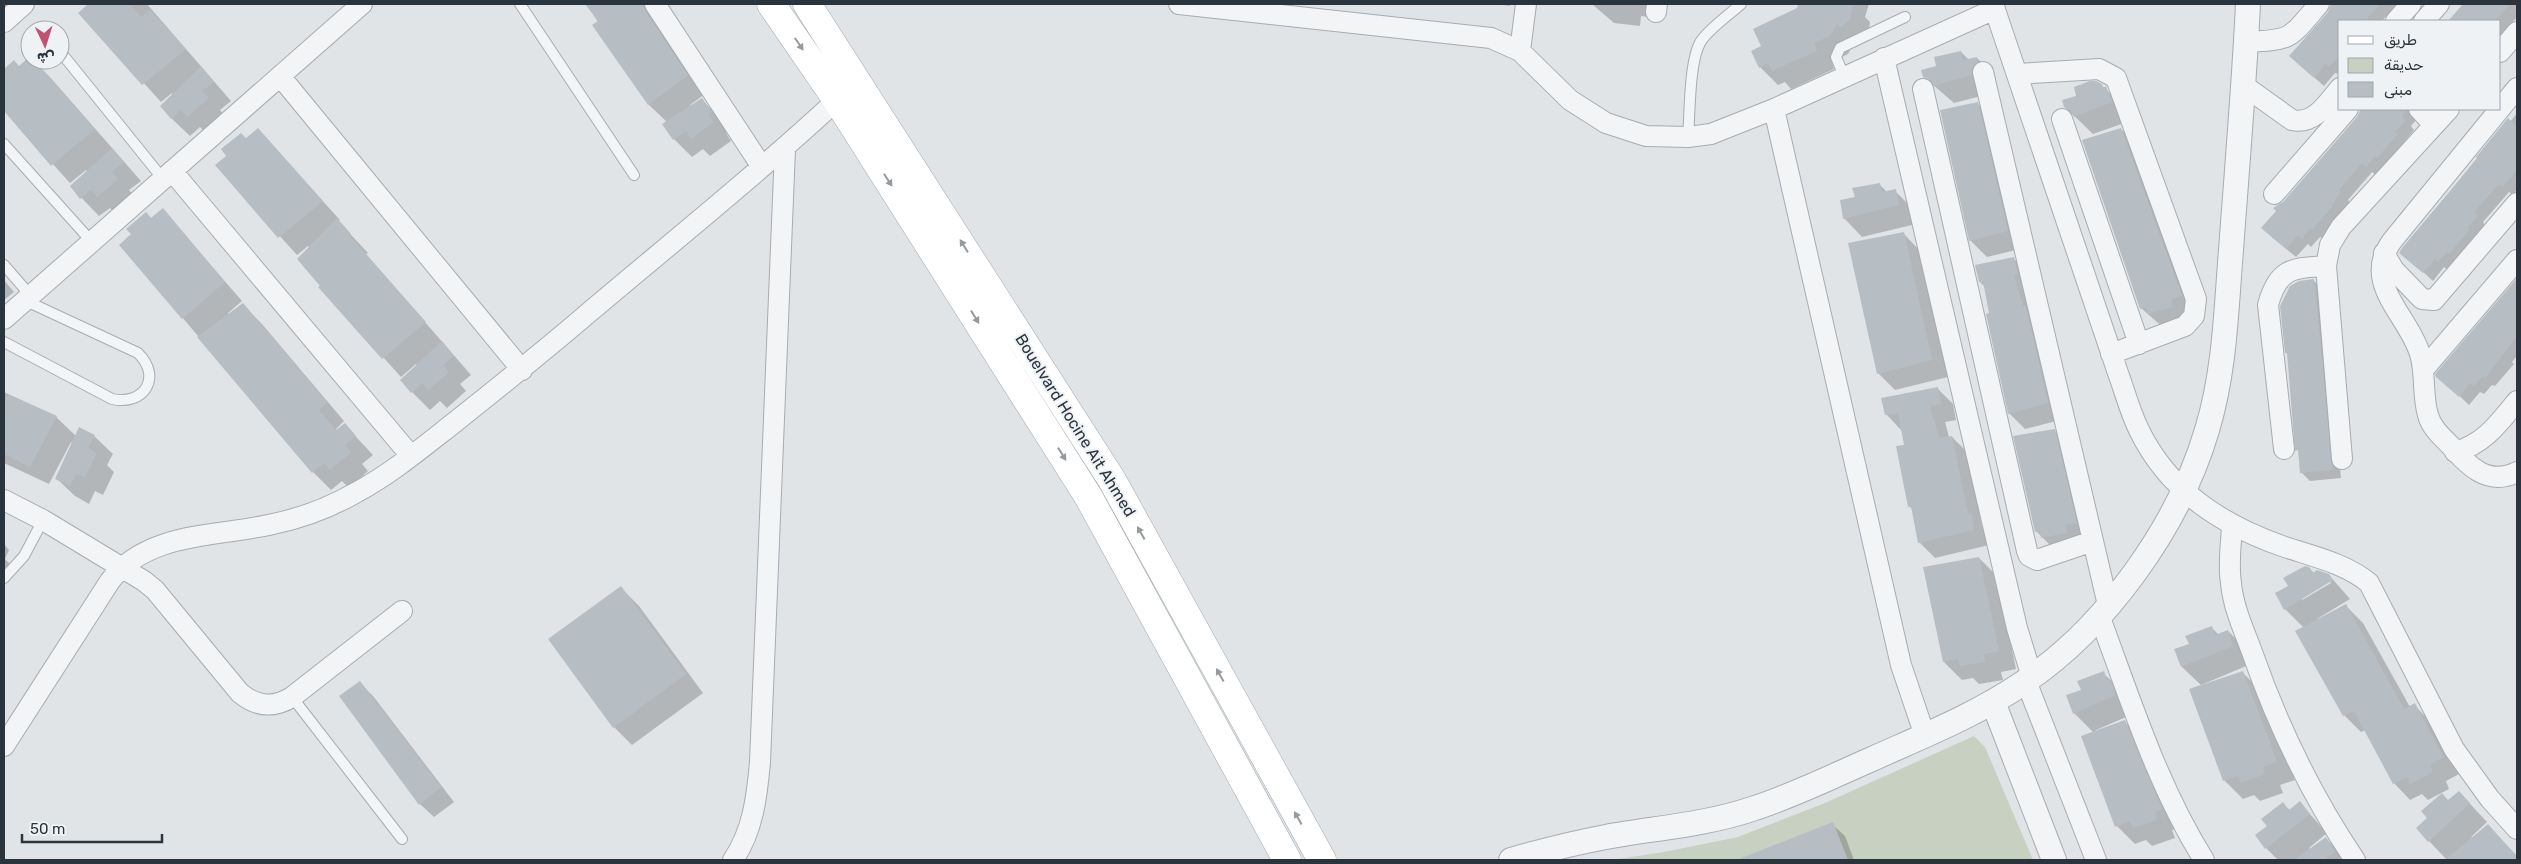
<svg xmlns="http://www.w3.org/2000/svg" width="2521" height="864" viewBox="0 0 2521 864" font-family="Rubik,'Noto Sans Arabic',sans-serif">
<rect width="100%" height="100%" fill="#e0e4e7"/>
<!-- green -->
<path fill="#c8d0c2" d="M1974 736 1985 747 2033 860H1611L1664 852 1738 837 1825 803Z"/>
<!-- shadow -->
<path fill="#0003" fill-rule="evenodd" d="M4 4H35L4 31Z
M90 4H147L231 101 220 110 226 117 206 134 200 127 190 136 171 118 172 93 161 102 80 13Z
M587 4H651L705 94 690 105 692 106 702 100 720 118 729 131 726 133 731 141 710 156 703 149 692 157 674 139 667 122 648 104Z
M1495 4H1510V6Z
M1592 4H1657L1656 18 1641 16 1640 26 1614 23Z
M1801 4H1869L1865 17 1870 22 1868 37 1860 45 1855 41 1848 54 1832 62 1834 69 1791 89 1785 82 1778 85 1760 67 1763 47Z
M2333 4H2397L2382 21H2340V74L2335 73 2324 86 2290 56 2329 12Z
M2467 4H2517V17L2501 36 2500 45V21H2451Z
M1961 52 1969 60 1977 58 1995 76 1996 80 1990 87 1989 94 1954 103 1924 77Z
M30 58 49 76 141 181 129 190 136 198 116 214 110 208 99 216 71 187 87 172 86 170 70 183 4 110V71L14 62 19 67Z
M2101 85 2124 106 2130 121 2093 134 2065 107 2078 96Z
M1977 103 1994 120 2024 248 1987 257 1970 240Z
M2364 109H2413L2416 120 2411 126 2414 130 2404 142 2406 144 2387 166 2385 164 2376 175 2372 172 2348 200 2350 202 2339 214 2341 216 2322 238 2320 237 2311 247 2308 244 2296 257 2272 237 2284 203Z
M2517 113V189L2513 195 2509 192 2483 222 2486 226 2448 270 2444 267 2433 281 2401 252 2508 120 2510 122Z
M2121 129 2138 146 2198 312 2166 330 2141 308Z
M258 130 340 220 338 221 368 253 366 254 471 375 460 384 466 391 447 408 440 401 430 410 412 392 417 366 416 364 401 377 320 287 310 248 308 246 297 255 216 166Z
M1879 184 1887 192 1895 191 1913 209 1916 224 1862 237 1844 218Z
M163 210 242 301 228 313 229 315 243 305 261 323 344 421 336 429 337 430 345 425 373 455 362 464 368 471 349 488 342 481 331 490 313 472 121 245Z
M1904 234 1920 251 1948 377 1895 390 1878 373Z
M2014 259 2030 275 2064 419 2025 429 2009 413 1985 287 1980 282Z
M4 280 14 292 4 300Z
M2313 280 2323 290 2341 478 2310 481 2301 472 2289 355 2287 353Z
M2517 280V356L2512 362 2514 364 2495 386 2492 385 2484 394 2480 392 2469 405 2437 374Z
M1937 388 1953 404 1956 420 1945 422 1949 437H1952L1968 453 1982 527 1986 531 1989 545 1935 558 1919 542 1913 510 1909 506 1905 446 1902 431 1886 414Z
M4 392 56 417 76 436H94L113 454 107 465 114 472 103 495 95 491 89 504 75 496 56 478 72 443 71 442 49 484 4 463Z
M2054 430 2072 449 2094 541 2061 556 2036 531Z
M4 544 9 550 5 559 12 566 4 584Z
M1979 558 1997 576 2016 669 2001 672 2003 680 1979 684 1973 678 1962 680 1944 662Z
M2309 568 2314 573 2329 575 2350 599 2317 619 2318 621 2346 606 2363 623 2410 707 2414 705 2431 722 2459 774 2446 781 2449 789 2428 800 2422 794 2410 800 2394 783 2365 730 2361 732 2344 715 2304 628 2285 609 2290 587ZM2330 581 2331 583 2302 600V597Z
M621 588 639 606 703 693 632 745 614 727Z
M2211 627 2219 635 2228 631 2246 649 2251 664 2201 685 2202 686 2243 673 2261 691 2295 780 2280 785 2283 793 2260 801 2254 795 2243 799 2224 780 2202 686 2182 667 2176 650 2190 645Z
M2103 673 2122 691 2133 714 2096 730V732L2125 722 2143 740 2180 827 2172 830 2175 838 2152 846 2146 840 2135 844 2117 826 2094 733 2074 713 2082 690Z
M360 683 373 696 454 802 434 817 420 804Z
M2459 792 2487 822 2471 837 2473 838 2488 825 2517 856V860H2447L2429 841 2449 801Z
M2300 803 2327 833 2309 848 2311 850 2326 838 2346 860H2278L2267 849 2257 836 2269 827 2283 804 2290 810Z
M1832 824 1845 836 1854 860H1758L1756 854Z"/>
<!-- building -->
<path fill="#b7bec3" d="M88 4H130L141 17 150 10 186 49 142 85 78 13Z
M585 4H643L645 11 688 75 648 105 592 25 598 21Z
M1798 4H1853L1850 19 1841 28 1837 24 1830 36 1814 43 1817 51 1772 71 1768 63 1759 68 1751 51 1761 46 1753 29 1797 8Z
M2331 4H2380L2365 21H2340V55L2329 67 2325 64 2314 78 2289 56 2328 12Z
M2463 4H2510L2495 21H2448Z
M1961 51 1963 60 1977 57 1978 62 1972 68V75L1934 86 1931 81 1923 77 1921 70 1936 66 1934 57Z
M30 56V60H34L95 129 51 166 4 111V69L14 60 19 66Z
M201 66 214 82 202 91 209 98 187 117 181 110 171 119 160 106Z
M2090 81H2096L2102 84 2103 88 2106 86 2112 102 2074 117 2070 110 2064 107 2062 100 2076 96 2074 87Z
M702 98 712 112 708 115 714 122 691 139 686 131 673 140 662 124Z
M1978 102 2008 231 1969 241 1940 110Z
M2361 109H2407L2402 117 2406 120 2395 132 2398 134 2377 158 2375 156 2366 167 2362 163 2339 190 2341 192 2331 205 2333 206 2312 230 2310 228 2302 239 2298 235 2286 249 2261 228 2276 211 2273 208 2283 202 2357 117Z
M2508 118 2517 127V170L2503 187 2499 184 2474 212 2478 216 2467 228 2469 230 2449 254 2447 252 2438 262 2435 259 2423 273 2399 253 2402 248 2477 159 2476 157Z
M258 128 323 201 278 238 215 165 226 156 221 149 241 133 246 138Z
M2121 128 2182 296 2171 299 2173 307 2148 314 2146 307 2140 309 2082 140Z
M112 148 124 162 112 172 118 179 97 197 91 190 80 199 70 186Z
M1880 183 1882 192 1896 189 1899 205 1843 219 1840 200 1855 197 1852 188Z
M163 208 225 282 182 319 119 245 131 234 126 229 146 212 151 218Z
M337 218 351 234 349 235 426 322 382 359 318 287 320 286 297 259Z
M1904 232 1932 360 1877 374 1848 243Z
M2014 257 2018 275H2014L2023 306H2026L2048 403 2008 414 1986 314 1989 313 1983 282H1979L1975 265Z
M2517 278V336L2485 378 2483 376 2474 386 2470 383 2459 397 2436 377 2435 374Z
M2314 279 2333 470 2300 473 2298 450 2295 451 2287 353H2285L2280 306 2290 286 2299 281Z
M243 303 327 402 319 410 336 430 345 423 356 436 345 445 351 452 330 470 324 463 312 473 197 337Z
M442 341 454 356 443 365 449 373 428 390 422 383 411 393 400 380Z
M1938 387 1941 404 1930 406 1939 438 1952 436 1968 514 1971 513 1974 530 1918 543 1911 506 1908 507 1896 446 1904 445 1898 413 1885 415 1881 398Z
M8 394 57 416 30 467 4 454V402Z
M79 427 95 435 88 448 97 453 85 477 76 474 70 486 55 479Z
M2055 429 2077 523 2065 525 2067 533 2041 538 2040 531 2035 532 2013 436Z
M1979 557 1999 651 1984 654 1985 662 1960 666 1958 659 1943 662 1923 567Z
M2305 566 2309 567 2313 573 2317 570 2329 574 2333 580 2284 610 2275 593 2288 586 2283 578Z
M621 586 686 674 613 728 548 639Z
M2346 604 2404 709 2415 703 2443 757 2430 765 2433 772 2410 784 2407 777 2393 784 2354 711 2343 716 2295 631Z
M2212 626 2215 635 2228 630 2233 646 2181 667 2174 649 2189 644 2185 636Z
M2104 671 2107 680 2110 679 2116 695 2073 714 2066 695 2081 690 2077 681Z
M2243 671 2277 761 2263 767 2265 774 2241 783 2238 776 2223 781 2189 689Z
M360 681 441 787 419 805 339 696Z
M2125 720 2163 809 2155 812 2157 820 2133 828 2130 821 2115 827 2081 736Z
M2459 791 2470 803 2428 842 2416 828 2427 818 2421 811 2442 793 2448 800Z
M2300 801 2310 814 2265 849 2255 835 2267 826 2261 819 2283 802 2289 810Z
M1833 822 1848 860H1739V859Z
M2488 824 2517 857V860H2445Z
M2326 837 2335 852 2324 860H2294Z"/>
<g fill="none" stroke-linecap="round" stroke-linejoin="round">
<!-- service casing -->
<g stroke="#a6acb1" stroke-width="12">
<path id="service" d="M520 4 634 175
M63 55 163 179
M1844 76 1836 57 1840 48 1905 17
M1688 137C1690 114 1689 60 1701 41 1711 27 1729 15 1741 4
M4 144 92 242
M4 265 30 295
M4 342 112 399C143 406 163 378 138 353L24 300
M4 578 24 556 43 520
M292 697 402 839"/>
</g>
<!-- minor casing -->
<g stroke="#a6acb1" stroke-width="22">
<path id="minor" d="M655 4 762 167
M1179 4 1491 38 1520 51 1570 100 1606 123 1646 136 1688 137 1711 134 1774 109 1995 9
M1993 4 2118 373C2125 392 2130 412 2139 430 2168 490 2220 524 2282 546 2311 556 2345 563 2369 583L2454 749 2490 799 2517 829
M1656 12 1657 4
M2396 21 2411 4
M2424 21 2439 4
M4 22 24 4
M2246 42C2293 40 2289 39 2319 4
M1520 51 1526 4
M2500 52 2517 32
M1884 58 2017 628 2032 677
M1983 72 2108 605
M2017 74 2099 69 2116 78 2196 299 2194 316 2185 326 2111 354
M280 76 522 370
M2243 85 2292 120C2315 125 2327 103 2340 88
M2517 88 2392 241C2361 284 2408 314 2420 354 2426 374 2422 395 2428 415 2431 427 2441 436 2450 445 2467 465 2488 487 2517 472
M1923 89 2027 551 2029 556 2037 560 2093 541
M1774 109 1901 665 1925 736
M2419 109 2434 125
M2062 119 2139 344
M172 171 411 456
M2274 194 2348 109
M2384 253 2394 270 2422 299 2434 300 2517 203
M4 319 362 4
M2423 370 2517 260
M2284 449 2268 305C2278 268 2292 268 2326 266
M2455 452C2484 444 2499 423 2517 401
M2342 459 2326 266 2330 245 2341 227 2449 109
M4 500 43 520 144 581 155 590 240 693C257 707 274 708 292 697L402 611
M2232 526C2231 545 2228 564 2231 583 2233 607 2244 630 2252 652 2278 726 2311 795 2355 860
M2099 615C2130 698 2157 785 2204 860
M2026 681 2096 860
M4 746 110 581C148 531 218 537 273 524 302 518 331 507 357 492 392 473 423 447 455 422 499 387 543 352 586 315 670 244 756 175 837 100
M733 860C753 831 757 796 760 762L785 149"/>
</g>
<!-- tertiary casing -->
<g stroke="#a6acb1" stroke-width="26">
<path id="tertiary" d="M1993 702 2054 860
M1511 860C1542 851 1574 843 1606 837 1655 828 1704 825 1752 809 1793 796 1833 776 1872 759 1923 736 1976 715 2023 683 2106 628 2179 525 2207 430 2225 371 2226 311 2231 250 2237 168 2244 86 2248 4"/>
</g>
<!-- primary casing -->
<g stroke="#a0aab2" stroke-width="29">
<path id="primary" d="M771 4 837 100 1088 496 1287 860
M807 4 1112 480 1322 860"/>
</g>
<!-- service -->
<use href="#service" stroke="#f2f4f6" stroke-width="10"/>
<!-- minor -->
<use href="#minor" stroke="#f2f4f6" stroke-width="20"/>
<!-- tertiary -->
<use href="#tertiary" stroke="#f2f4f6" stroke-width="24"/>
<!-- primary -->
<use href="#primary" stroke="#fff" stroke-width="28"/>
</g>
<!-- one-way arrows -->
<defs><path id="oneway-solid" d="M-6-.8H1V-3.2L6.5 0L1 3.2V.8H-6Z" transform="scale(1.25)"/></defs>
<g fill="#949a9e">
<use href="#oneway-solid" transform="translate(799 44) rotate(56)"/>
<use href="#oneway-solid" transform="translate(888 180) rotate(57)"/>
<use href="#oneway-solid" transform="translate(964 246) rotate(-122)"/>
<use href="#oneway-solid" transform="translate(975 317) rotate(58)"/>
<use href="#oneway-solid" transform="translate(1062 454) rotate(58)"/>
<use href="#oneway-solid" transform="translate(1141 533) rotate(-119)"/>
<use href="#oneway-solid" transform="translate(1220 675) rotate(-119)"/>
<use href="#oneway-solid" transform="translate(1298 818) rotate(-119)"/>
</g>
<g text-anchor="middle" stroke-width="4" stroke-linejoin="round" paint-order="stroke">
<!-- street labels -->
<g font-size="16" fill="#2a343d" stroke="#eff2f5">
<text transform="translate(1076 425) rotate(58)" y="6">Bouelvard Hocine Ait Ahmed</text>
</g>
</g>
<!-- border -->
<rect width="2521" height="864" fill="none" stroke="#2a343d" stroke-width="10"/>
<!-- legend -->
<rect x="2338" y="20" width="162" height="90" fill="#eff2f5" stroke="#a0a6ab"/>
<rect x="2348" y="36" width="25" height="8" fill="#ffffff" stroke="#a0a6ab"/>
<text x="2384" y="45" font-size="15" fill="#2a343d">طريق</text>
<rect x="2348" y="58" width="25" height="15" fill="#c8d0c2" stroke="#a0a6ab"/>
<text x="2384" y="70" font-size="15" fill="#2a343d">حديقة</text>
<rect x="2348" y="82" width="25" height="15" fill="#b7bec3" stroke="#a0a6ab"/>
<text x="2384" y="95" font-size="15" fill="#2a343d">مبنى</text>
<!-- north arrow -->
<g transform="translate(45 45) rotate(176)"><circle r="24" fill="#eff2f5" stroke="#a0a6ab"/>
<path d="M0-4L9 19L0 12L-9 19Z" fill="#c05172"/>
<text y="-8" font-size="14" font-weight="bold" text-anchor="middle" fill="#2a343d">ش</text>
</g>
<!-- scale -->
<path d="M22 834v8h140v-8" fill="none" stroke="#2a343d" stroke-width="2.5"/>
<text x="30" y="834" font-size="15" fill="#2a343d" stroke="#eff2f5" stroke-width="4" paint-order="stroke">50 m</text>
</svg>
